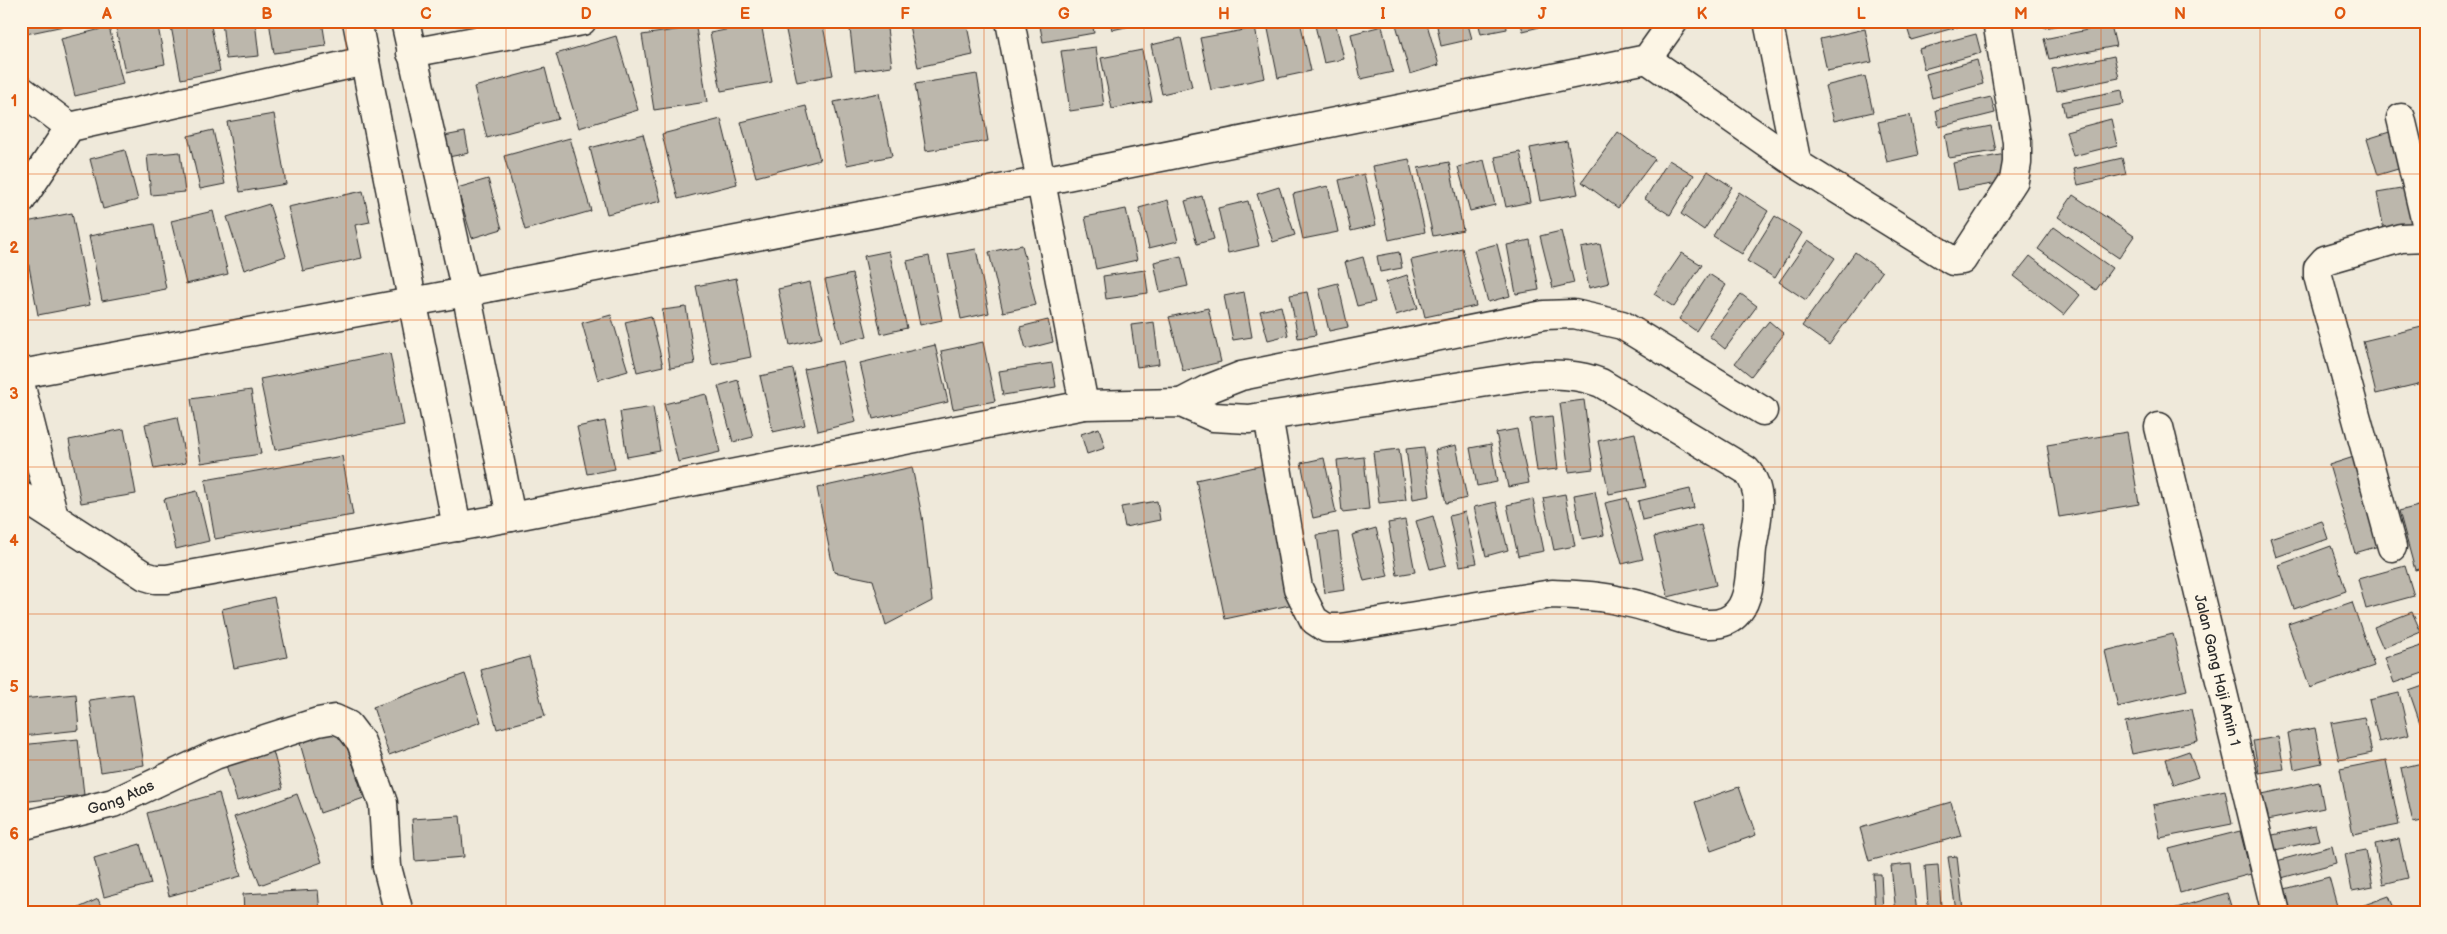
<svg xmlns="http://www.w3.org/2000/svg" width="2447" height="934" viewBox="0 0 2447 934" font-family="'Balsamiq Sans',sans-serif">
<rect width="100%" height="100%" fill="#efe9da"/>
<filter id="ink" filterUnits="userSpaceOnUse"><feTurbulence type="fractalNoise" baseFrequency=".02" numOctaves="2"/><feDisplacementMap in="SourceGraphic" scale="10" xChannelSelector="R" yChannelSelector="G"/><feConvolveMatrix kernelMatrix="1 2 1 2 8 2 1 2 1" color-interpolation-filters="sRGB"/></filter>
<g filter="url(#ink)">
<!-- building -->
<path fill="#bcb7ac" stroke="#2b2b2b" d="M21 21H72L73 24 21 35Z
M127 21H157L165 64 125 72 115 24Z
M170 21H210L220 71 181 79Z
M222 21H255L259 56 226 59Z
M269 21H322L326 46 274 53Z
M784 21H822L833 75 797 82Z
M849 21H886L892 66 855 71Z
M908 21H966L973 55 918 67Z
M1039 21H1092L1094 33 1043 42Z
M1110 21H1153L1112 30Z
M1278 21H1300L1311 71 1278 78 1267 24Z
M1314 21H1335L1344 59 1324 63Z
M1395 21H1426L1439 65 1410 74Z
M1436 21H1467L1472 39 1441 46Z
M1478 21H1506L1507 29 1481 34Z
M1520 21H1552V24L1523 31Z
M1811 21H1838L1811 25Z
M1905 21H1975V22L1911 40Z
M2043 21H2078L2045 28Z
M761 23 772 82 721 91 710 33Z
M2111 25 2116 46 2049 59 2044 39Z
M1382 26 1393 72 1361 79 1351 34Z
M109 27 123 84 75 96 61 39Z
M696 27 707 102 654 110 642 35Z
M1255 28 1265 78 1211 90 1200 38Z
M1865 29 1872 62 1827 71 1820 39Z
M1976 34 1981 53 1924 69 1919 49Z
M616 36 638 110 579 128 556 54Z
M1181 38 1192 87 1162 94 1151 45Z
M1096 47 1104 106 1070 111 1061 51Z
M1142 50 1152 101 1112 109 1101 58Z
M2114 56 2119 78 2057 91 2052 69Z
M1977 60 1983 84 1932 98 1926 74Z
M545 68 558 119 487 138 474 87Z
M977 74 988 141 926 151 915 84Z
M1865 76 1873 112 1834 121 1825 86Z
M2122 90 2124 104 2065 116 2062 102Z
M879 93 892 156 847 165 834 102Z
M1991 97 1995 113 1939 127 1936 110Z
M806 106 820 160 756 177 741 122Z
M274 114 286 184 240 192 227 122Z
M1910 115 1918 155 1887 162 1878 122Z
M721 119 737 184 678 199 662 134Z
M2111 119 2117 145 2073 156 2066 131Z
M1991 126 1996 151 1949 158 1945 135Z
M213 130 225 184 200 189 188 136Z
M2396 130 2408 166 2378 175 2367 139Z
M465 132 469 153 443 158 439 137Z
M1618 132 1655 159 1618 208 1582 182Z
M643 134 661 201 607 214 590 148Z
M570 138 591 211 525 230 504 156Z
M1567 141 1578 194 1540 201 1530 148Z
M125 150 138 200 103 209 90 159Z
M180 152 185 192 151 195 147 155Z
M1520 152 1530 202 1506 207 1495 157Z
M2006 154 2010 181 1958 190 1953 163Z
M2122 158 2126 174 2078 185 2074 169Z
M1409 159 1425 232 1389 240 1373 166Z
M1484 160 1495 205 1470 211 1458 167Z
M1669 160 1694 175 1670 215 1645 199Z
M1449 162 1463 230 1433 236 1418 168Z
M1708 171 1732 187 1704 230 1681 214Z
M1364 174 1376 225 1351 231 1339 180Z
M488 179 502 229 472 238 457 188Z
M1328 186 1338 232 1303 239 1293 194Z
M1279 187 1295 235 1273 242 1257 194Z
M2407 188 2414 224 2384 230 2377 193Z
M363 191 370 222 355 225 362 258 303 271 288 207Z
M1739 192 1768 211 1742 254 1713 236Z
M2073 195 2134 236 2119 258 2058 217Z
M1202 196 1214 239 1197 244 1185 201Z
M1168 200 1178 241 1149 248 1139 208Z
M1248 201 1259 246 1228 253 1218 208Z
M269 204 286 256 244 270 227 217Z
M1126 209 1137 260 1096 269 1085 217Z
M213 211 228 274 186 284 171 221Z
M72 213 90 305 38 315 21 223Z
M1775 216 1802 233 1775 278 1747 261Z
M154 224 166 289 102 301 89 236Z
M2054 227 2112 268 2096 290 2038 249Z
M1561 231 1574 283 1553 288 1540 236Z
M1530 240 1539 290 1516 294 1507 245Z
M1808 240 1835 258 1806 300 1779 282Z
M1497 244 1510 296 1488 302 1474 250Z
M1600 244 1609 283 1589 288 1581 248Z
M1022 245 1036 305 1003 312 989 252Z
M1462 248 1476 306 1425 317 1411 260Z
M976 249 989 313 961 319 948 254Z
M889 251 907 328 881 334 864 256Z
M1399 252 1402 268 1380 272 1377 256Z
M1855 252 1882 272 1829 345 1802 326Z
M1682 253 1702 265 1674 307 1654 294Z
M929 256 942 320 920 325 907 261Z
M1181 256 1188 286 1160 292 1154 262Z
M2030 256 2080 295 2064 315 2014 276Z
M1363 257 1375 302 1357 306 1345 262Z
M1145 270 1148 293 1106 299 1103 276Z
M852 274 867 336 841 343 825 280Z
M1709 274 1726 285 1696 331 1679 319Z
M1407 275 1418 308 1396 315 1386 282Z
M736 278 751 357 712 365 696 286Z
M810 282 822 338 790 345 778 289Z
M1338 283 1348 327 1329 331 1319 288Z
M1244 292 1252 337 1233 340 1224 296Z
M1307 292 1316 335 1298 338 1290 295Z
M1741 294 1757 306 1725 349 1709 336Z
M1281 306 1288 335 1268 340 1260 311Z
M686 307 695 364 670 368 662 310Z
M1208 308 1221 362 1183 371 1169 317Z
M611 315 628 371 598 380 582 323Z
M651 316 663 366 637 372 625 322Z
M1048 320 1053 342 1026 349 1020 327Z
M1769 321 1784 334 1751 376 1735 363Z
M1154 322 1159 364 1137 367 1131 325Z
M2426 326V382L2376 394 2363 341Z
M983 342 995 401 953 409 941 351Z
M935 345 948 402 873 419 860 363Z
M390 353 404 425 275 450 260 379Z
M842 361 856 422 818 431 804 369Z
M1052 363 1056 387 1003 395 999 371Z
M793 369 805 425 773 432 760 376Z
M738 380 753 437 733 442 718 386Z
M251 390 261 454 201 463 191 399Z
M706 394 720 452 678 462 664 404Z
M1584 400 1593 469 1569 472 1560 403Z
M653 407 660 451 627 457 620 412Z
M1552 416 1558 469 1537 471 1530 419Z
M177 417 186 463 154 469 145 424Z
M605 421 615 469 587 474 577 427Z
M1099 428 1105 448 1087 454 1081 434Z
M124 429 136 494 81 503 69 440Z
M1517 429 1529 483 1508 487 1496 433Z
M2127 432 2139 504 2059 517 2047 445Z
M1635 433 1646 487 1609 494 1598 441Z
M1491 444 1497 482 1477 486 1470 448Z
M1456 445 1467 498 1446 503 1435 450Z
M1424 447 1430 496 1413 499 1406 449Z
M1399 449 1406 500 1379 503 1373 452Z
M2363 454 2389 543 2355 553 2329 465Z
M342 456 353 515 215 539 205 480Z
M1364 457 1369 509 1342 512 1337 460Z
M1324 458 1336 513 1313 518 1301 463Z
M1264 465 1294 604 1225 619 1196 480Z
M912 467 922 516 932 601 886 625 873 580 834 572 817 488Z
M1690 489 1694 508 1642 520 1638 501Z
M197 491 209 541 176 549 164 499Z
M1595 491 1604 535 1582 539 1574 495Z
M1565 494 1575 546 1554 550 1543 498Z
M1627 498 1643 559 1622 564 1605 503Z
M1533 499 1544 551 1518 556 1507 505Z
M1157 501 1160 520 1125 527 1121 507Z
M1496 502 1508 550 1486 556 1474 507Z
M2426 504V567L2415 570 2399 511Z
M1465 512 1477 563 1460 566 1449 516Z
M1433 516 1446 565 1430 569 1416 521Z
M1405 520 1415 572 1397 575 1388 523Z
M2322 521 2328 539 2276 557 2270 538Z
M1701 525 1716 585 1668 597 1654 537Z
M1376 528 1388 576 1364 581 1352 535Z
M1338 532 1345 590 1325 593 1317 535Z
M2331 546 2346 591 2294 609 2279 565Z
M2405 566 2414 596 2366 609 2358 579Z
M274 597 287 657 234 668 222 609Z
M2352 602 2374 666 2310 688 2288 624Z
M2412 612 2421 632 2383 648 2374 627Z
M2173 634 2187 690 2118 707 2105 651Z
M2424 645 2426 672 2394 683 2385 658Z
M529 657 545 716 497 729 481 670Z
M465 674 481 722 389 755 373 707Z
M2426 685V722L2420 723 2409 691Z
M2399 693 2409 735 2379 742 2369 700Z
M76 694 79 730 23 736 21 699Z
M133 694 144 765 101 772 89 700Z
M2191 709 2198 741 2132 754 2125 722Z
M2364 717 2372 753 2339 760 2331 723Z
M2315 728 2322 763 2294 769 2288 733Z
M342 731 364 798 320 813 299 740Z
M2278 737 2284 769 2259 773 2253 741Z
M78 739 84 795 21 802V745Z
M273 751 283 788 237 801 226 765Z
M2189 751 2198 777 2174 785 2166 759Z
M2386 760 2399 825 2353 834 2340 769Z
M2426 762V820L2413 823 2401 768Z
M2319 782 2324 808 2268 820 2262 794Z
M1739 787 1756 835 1711 851 1695 802Z
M2225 790 2232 824 2160 838 2153 805Z
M219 793 241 876 169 896 147 813Z
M297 794 322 862 260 885 234 817Z
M1951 802 1961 836 1869 861 1860 828Z
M460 816 464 857 415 861 412 819Z
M2315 826 2319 840 2271 851 2268 836Z
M2240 831 2251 874 2180 893 2169 849Z
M2399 839 2408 878 2383 884 2375 844Z
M140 844 151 884 104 897 94 858Z
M2332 846 2336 863 2278 879 2273 862Z
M2366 850 2373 887 2352 891 2345 854Z
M1957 856 1963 910 1956 911 1948 857Z
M1911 864 1917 913H1896L1891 866Z
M1938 865 1941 906H1928L1925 866Z
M1873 874H1881L1883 912 1875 913Z
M2329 877 2337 906 2312 913H2291L2285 889Z
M318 890 320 913H244L243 894Z
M2227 893 2233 913H2174L2173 909Z
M2389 896 2396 913H2342Z
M98 899 104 913H68Z"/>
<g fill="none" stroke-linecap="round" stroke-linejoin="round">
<!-- minor casing -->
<g stroke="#2b2b2b" stroke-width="31">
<g id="minor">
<path d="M357 21 457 527"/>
<path d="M405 21 466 292 511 517"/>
<path d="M1010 21 1084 405"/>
<path d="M1768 21 1797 164"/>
<path d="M411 53 582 21"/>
<path d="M1647 59 1797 164 1953 261 1962 260 2014 180 2017 163V142L1997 21"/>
<path d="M21 90 70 127"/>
<path d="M2401 118 2426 223"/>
<path d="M21 200 70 127 365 61"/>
<path d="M21 374 466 292 1042 181 1647 59 1674 21"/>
<path d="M21 387 54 517"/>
<path d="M1181 403 1208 389 1241 376 1544 315 1574 314 1622 325 1763 411"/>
<path id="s1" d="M2159 427 2276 913"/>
<path d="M21 496 145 576 155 579H167L511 517 1084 405 1181 403 1213 417 1249 419 1533 375C1557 374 1578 374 1601 383L1746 470C1766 492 1756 522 1752 549 1750 568 1751 597 1738 612 1717 638 1674 615 1649 608 1637 604 1624 602 1612 599 1592 595 1572 595 1552 594L1341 628H1326L1314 620 1298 588 1268 416"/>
<path d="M2392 547 2318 276V268L2325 260 2401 238 2426 237"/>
<path id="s2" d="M21 826 113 803 215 755 318 722 335 719 348 725 361 742 383 803 387 867 399 913"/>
</g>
</g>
<!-- minor -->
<use href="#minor" stroke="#fcf5e5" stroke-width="28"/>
</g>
</g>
<!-- grid -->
<path fill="none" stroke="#df570e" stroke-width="1" stroke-opacity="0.55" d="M187 21V913M346 21V913M506 21V913M665 21V913M825 21V913M984 21V913M1144 21V913M1303 21V913M1463 21V913M1622 21V913M1782 21V913M1941 21V913M2101 21V913M2260 21V913M21 174H2426M21 320H2426M21 467H2426M21 614H2426M21 760H2426"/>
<g text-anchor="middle" stroke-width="5" stroke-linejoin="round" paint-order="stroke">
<!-- street labels -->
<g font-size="15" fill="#2b2b2b" stroke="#fcf5e5">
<text dy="5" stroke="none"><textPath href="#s1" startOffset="250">Jalan Gang Haji Amin 1</textPath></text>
<text dy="5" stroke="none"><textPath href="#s2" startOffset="104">Gang Atas</textPath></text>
</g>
</g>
<!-- margin -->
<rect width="2447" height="934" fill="none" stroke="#fcf5e5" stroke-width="55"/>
<rect x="28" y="28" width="2392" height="878" fill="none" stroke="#df570e" stroke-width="2"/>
<g font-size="16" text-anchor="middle" font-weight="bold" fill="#df570e">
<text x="107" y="19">A</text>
<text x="267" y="19">B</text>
<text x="426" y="19">C</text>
<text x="586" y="19">D</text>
<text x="745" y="19">E</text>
<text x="905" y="19">F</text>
<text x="1064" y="19">G</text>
<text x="1224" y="19">H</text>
<text x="1383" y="19">I</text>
<text x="1542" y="19">J</text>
<text x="1702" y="19">K</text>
<text x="1861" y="19">L</text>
<text x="2021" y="19">M</text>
<text x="2180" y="19">N</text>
<text x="2340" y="19">O</text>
<text x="14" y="106">1</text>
<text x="14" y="253">2</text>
<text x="14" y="399">3</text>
<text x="14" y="546">4</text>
<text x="14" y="692">5</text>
<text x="14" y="839">6</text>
</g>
</svg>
